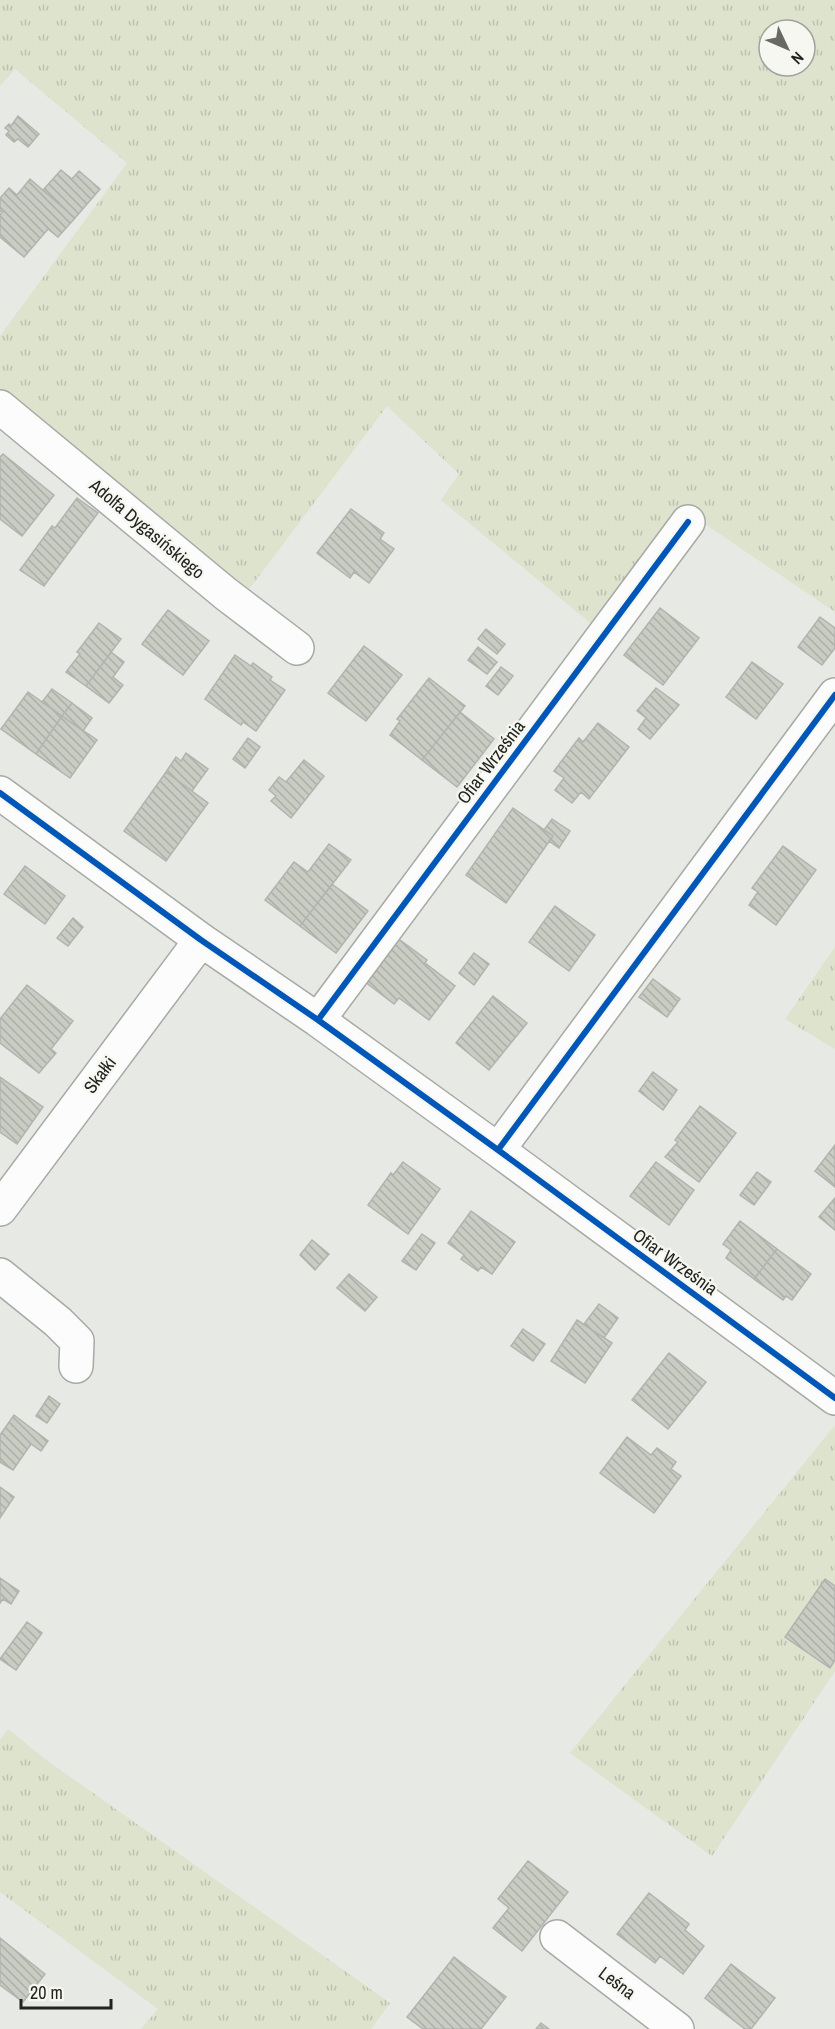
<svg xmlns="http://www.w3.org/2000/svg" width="835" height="2029" viewBox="0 0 835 2029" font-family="'Archivo Narrow',sans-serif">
<defs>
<pattern id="grass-tufts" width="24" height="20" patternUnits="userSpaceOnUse" patternTransform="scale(1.5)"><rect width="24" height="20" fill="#dde3cd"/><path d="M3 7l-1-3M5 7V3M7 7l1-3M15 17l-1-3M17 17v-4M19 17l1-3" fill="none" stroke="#bdc2b0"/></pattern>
<pattern id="building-back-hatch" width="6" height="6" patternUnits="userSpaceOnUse" patternTransform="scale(1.5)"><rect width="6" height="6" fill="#c9ccc2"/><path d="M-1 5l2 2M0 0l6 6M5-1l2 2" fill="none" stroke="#acafa6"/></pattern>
</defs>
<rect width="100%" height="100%" fill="#e7e9e4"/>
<!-- grass -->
<path fill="url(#grass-tufts)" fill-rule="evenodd" d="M0 0H835V612L702 522 611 640 441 500 459 474 387 406 229 616 0 421V336L127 163 15 69 0 86ZM769 30H805V66H769Z
M835 947V1049L785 1019Z
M835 1425V1671L712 1856 570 1753Z
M8 1729 45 1759 390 2003 371 2029H141L158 2009 0 1892V1740Z"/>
<!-- building -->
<path fill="url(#building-back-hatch)" stroke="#b1b3af" stroke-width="1.5" d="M18 116 39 134 28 147 18 139 14 142 6 135 9 131 5 128 9 124 11 126Z
M61 170 72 179 79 171 100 189 75 218 43 190Z
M30 179 75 218 58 237 48 229 24 257 0 237V215L2 212 0 211V198L9 188 17 195Z
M3 454 54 495 22 536 0 519V457Z
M77 498 98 513 44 586 20 570 52 526 55 528Z
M351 509 384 533 380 539 394 549 369 583 354 572 350 578 317 553Z
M660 608 699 638 663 685 624 655Z
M168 610 209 641 183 675 142 644Z
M820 617 835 628V648L822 665 798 647Z
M99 623 121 639 86 686 66 672 80 654 77 652Z
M486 629 505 644 497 654 478 639Z
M364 646 402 675 366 721 328 693Z
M478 647 497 662 487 674 468 660Z
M111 652 124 662 113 677 123 685 109 703 86 686Z
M235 655 251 666 253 663 272 677 270 680 285 690 256 731 243 722 241 725 205 699Z
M752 662 783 684 756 719 726 697Z
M501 667 513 676 498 695 486 686Z
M429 678 465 706 422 760 390 735 400 721 397 719Z
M656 688 679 705 650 739 638 729 646 718 637 711Z
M52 689 72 703 62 716 42 702Z
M28 692 62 716 36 754 1 729Z
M72 703 92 718 83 731 62 716Z
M460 712 494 739 457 787 422 760Z
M62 716 97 740 70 778 36 754Z
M598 723 629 747 589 799 581 792 572 803 555 790 564 778 554 771 579 738 583 742Z
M248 738 260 747 245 768 233 759Z
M186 753 208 769 192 791 166 772 176 757 181 761Z
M304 760 324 776 291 818 271 801 276 796 269 790 279 777 286 782Z
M166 772 208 803 166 861 124 831Z
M513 808 553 836 506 903 466 875Z
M552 819 570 831 559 848 549 841 553 836 544 830Z
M329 844 351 860 300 926 265 900 294 862 308 872Z
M783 846 816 870 776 925 749 905 758 892 752 888Z
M25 866 65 896 45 924 4 894Z
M332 884 368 911 336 953 300 926Z
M555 906 595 935 569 971 529 942Z
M73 918 83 927 68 946 57 938Z
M396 937 427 960 425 963 455 986 429 1020 399 998 394 1004 364 981Z
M474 953 489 964 474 985 459 973Z
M653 979 680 999 667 1017 639 997Z
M27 985 73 1021 51 1049 56 1053 39 1073 0 1043V1019Z
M493 996 527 1023 489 1070 456 1043Z
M653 1072 677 1090 663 1110 639 1091Z
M0 1077 43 1107 17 1144 0 1132Z
M700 1106 736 1133 699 1182 665 1157 678 1142 675 1140Z
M835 1145V1187L815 1171Z
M403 1162 440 1189 408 1234 368 1205 391 1173 393 1175Z
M656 1162 694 1190 669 1225 630 1196Z
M757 1172 771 1182 754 1205 740 1195Z
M835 1198V1230L819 1217Z
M471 1211 515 1242 492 1274 481 1267 478 1271 461 1259 464 1255 448 1243Z
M740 1221 777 1249 754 1279 726 1258 731 1250 723 1244Z
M422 1234 435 1243 416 1270 402 1261Z
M312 1240 329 1254 315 1270 300 1255Z
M777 1249 811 1274 792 1300 786 1296 783 1300 754 1279Z
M349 1274 377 1297 365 1311 337 1288Z
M599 1304 618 1318 604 1338 584 1324Z
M577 1320 612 1343 585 1383 551 1361Z
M523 1329 545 1344 533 1361 511 1346Z
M669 1353 706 1382 668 1429 632 1400Z
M49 1396 60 1404 47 1423 36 1416Z
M14 1415 48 1441 41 1451 31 1444 13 1470 0 1462V1435Z
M627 1437 651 1455 657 1448 676 1462 671 1469 681 1476 654 1513 600 1473Z
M0 1487 14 1497 0 1518Z
M0 1578 19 1591 11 1604 3 1599 0 1603Z
M825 1579 835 1586V1660L830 1668 785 1637Z
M27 1622 42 1633 16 1670 0 1659Z
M528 1861 568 1892 522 1951 493 1928 509 1908 498 1899Z
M649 1893 689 1924 685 1930 704 1946 683 1974 660 1956 655 1963 617 1934Z
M0 1938 45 1974 23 2002 0 1985Z
M454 1957 506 1997 481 2029H423L407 2017Z
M731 1964 775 1998 751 2029H745L705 1998Z
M541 2023 549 2029H536Z"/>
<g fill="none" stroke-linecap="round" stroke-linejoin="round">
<!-- minor casing -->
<g stroke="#a7a9a5" stroke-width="36">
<path id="minor" d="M0 407 226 594 297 648
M0 793 201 940 318 1020 498 1150 835 1398
M318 1020 688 522
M498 1150 835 695
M0 1209 201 940
M0 1275 58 1322 77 1341 76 1366
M557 1937 677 2029"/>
</g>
<!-- minor -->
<use href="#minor" stroke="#fbfcfb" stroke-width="33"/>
<!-- cycleway casing -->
<g stroke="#f5f7f0" stroke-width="10">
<path id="cycleway" d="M0 793 201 940 318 1020 498 1150 835 1398
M318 1020 688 522
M498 1150 835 695"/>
</g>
<!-- cycleway -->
<use href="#cycleway" stroke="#0057b8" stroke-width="6"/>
</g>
<g text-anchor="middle" stroke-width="4.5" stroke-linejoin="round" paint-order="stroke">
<!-- street labels -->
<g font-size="18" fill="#232321" stroke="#f5f7f0">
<text transform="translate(147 529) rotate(40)" y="6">Adolfa Dygasińskiego</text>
<text transform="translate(491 762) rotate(-53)" y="6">Ofiar Września</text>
<text transform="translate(100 1075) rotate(-53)" y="6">Skałki</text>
<text transform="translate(675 1262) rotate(36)" y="6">Ofiar Września</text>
<text transform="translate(617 1983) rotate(37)" y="6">Leśna</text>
</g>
</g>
<!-- north arrow -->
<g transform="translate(787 48) rotate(134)"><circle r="28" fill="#f5f7f0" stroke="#a1a29d" stroke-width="1.5"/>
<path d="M0-4.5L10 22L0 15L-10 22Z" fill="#686865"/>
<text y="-9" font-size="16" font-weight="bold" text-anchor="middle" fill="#232321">N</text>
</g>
<!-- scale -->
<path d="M21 1999v9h90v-9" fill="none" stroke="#232321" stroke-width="3"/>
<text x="30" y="1999" font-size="18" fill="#232321" stroke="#f5f7f0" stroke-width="4.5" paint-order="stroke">20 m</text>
</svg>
